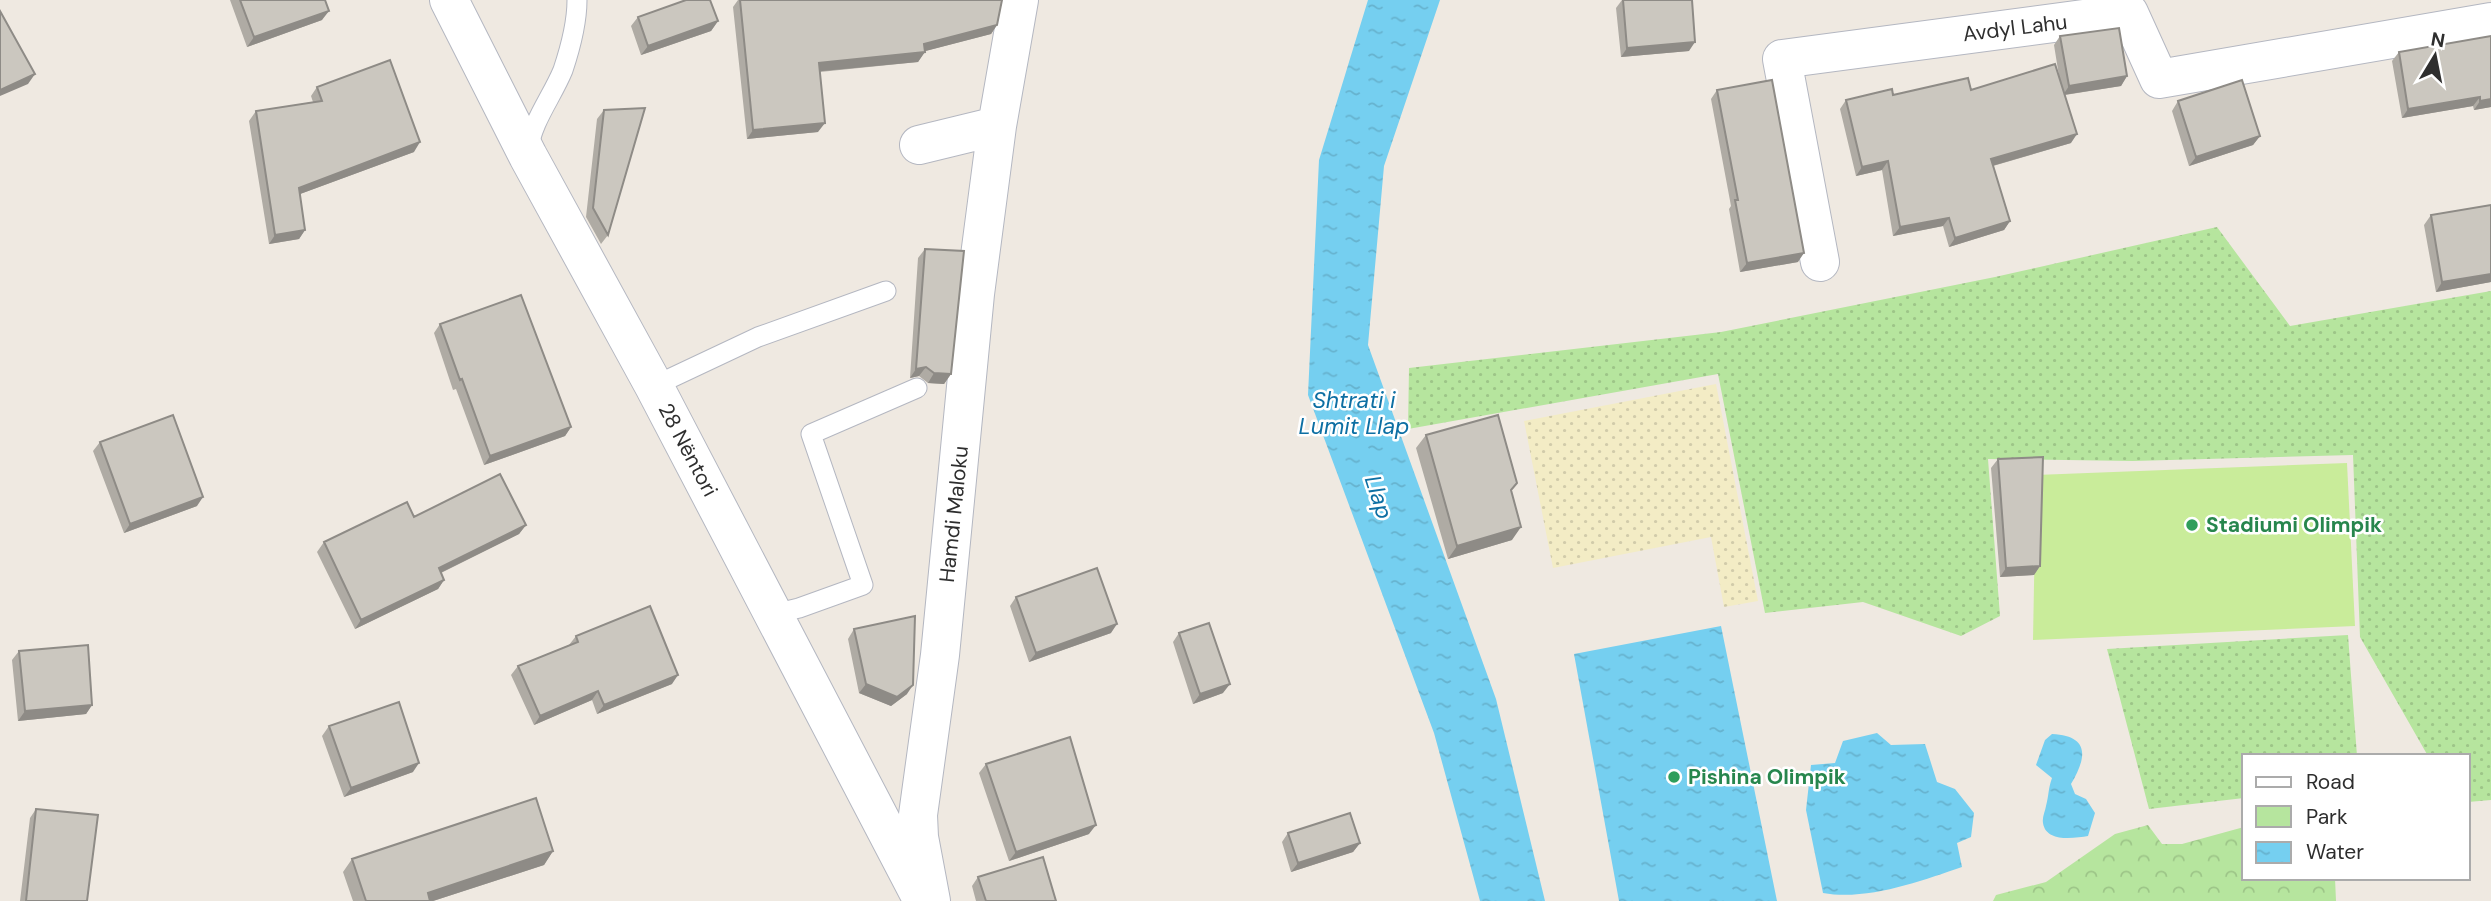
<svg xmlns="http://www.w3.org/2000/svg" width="2491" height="901" viewBox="0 0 2491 901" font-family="'DM Sans',sans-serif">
<defs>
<pattern id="green-dots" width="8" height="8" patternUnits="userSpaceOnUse" patternTransform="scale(1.75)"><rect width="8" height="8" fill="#b6e59e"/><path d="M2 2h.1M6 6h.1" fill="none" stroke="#9dc588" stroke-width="1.8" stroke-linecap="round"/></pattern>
<pattern id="forest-crowns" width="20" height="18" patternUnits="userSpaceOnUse" patternTransform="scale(1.75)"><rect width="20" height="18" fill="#b6e59e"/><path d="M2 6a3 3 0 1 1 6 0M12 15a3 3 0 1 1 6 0" fill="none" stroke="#9dc588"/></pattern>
<pattern id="sand-dots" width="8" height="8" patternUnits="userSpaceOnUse" patternTransform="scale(1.75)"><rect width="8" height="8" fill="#f3ecc5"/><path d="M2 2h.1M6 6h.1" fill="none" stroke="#d1cbaa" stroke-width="1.8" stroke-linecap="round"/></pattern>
<pattern id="water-ripples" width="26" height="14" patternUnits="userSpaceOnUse" patternTransform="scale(1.75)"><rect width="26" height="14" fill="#75cff0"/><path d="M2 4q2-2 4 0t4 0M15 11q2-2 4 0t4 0" fill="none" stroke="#66b2ce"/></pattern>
</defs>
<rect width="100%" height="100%" fill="#efe9e1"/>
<!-- green -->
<path fill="url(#green-dots)" d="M2217 227 2290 326 2491 291V800L2468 802V756H2428L2360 637 2353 455 2133 461 1988 459 2000 616 1961 636 1863 602 1765 613 1718 374 1408 429 1409 368 1721 332 1995 277Z
M2348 635 2357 756H2244V798L2149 809 2107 649Z"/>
<!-- forest -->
<path fill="url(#forest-crowns)" d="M2148 825 2162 844H2182L2244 827V878H2335L2336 901H1993L1996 895 2046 882 2115 834Z"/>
<!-- sand -->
<path fill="url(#sand-dots)" d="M1716 384 1758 601 1724 607 1711 537 1553 568 1524 421Z"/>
<!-- pitch -->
<path fill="#c9ec9a" d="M2347 463 2355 626 2033 640 2036 475Z"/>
<!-- water -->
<path fill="url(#water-ripples)" d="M1368 0H1440L1384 166 1368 345 1496 699 1545 901H1480L1434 733 1308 395 1319 160Z
M1721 626 1777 901H1619L1574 654Z
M1877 733 1891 745 1925 744 1937 782 1955 789 1974 813 1971 837 1957 843 1962 867C1921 881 1867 901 1823 893L1806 810 1811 765 1835 763 1843 741Z
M2052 734C2090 736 2087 757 2071 784L2075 794 2086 799 2095 813 2088 836C2075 838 2046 843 2043 823 2042 817 2045 812 2046 806 2049 795 2048 789 2052 778L2036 765 2045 740Z"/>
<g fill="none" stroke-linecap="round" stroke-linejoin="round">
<!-- service casing -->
<g stroke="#b4b7c1" stroke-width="21">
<path id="service" d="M528 151C532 121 552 97 563 70 570 49 577 22 577 0
M654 386 758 337 886 291
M774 614 799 608 863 585 811 434 917 388"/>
</g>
<!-- minor casing -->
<g stroke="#b4b7c1" stroke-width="40">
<path id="minor" d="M919 145 997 126
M1820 262 1782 59 2129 13 2159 79 2491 22
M931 901 919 837 918 815 940 655 975 294 997 126 1019 0"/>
</g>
<!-- secondary casing -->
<g stroke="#b4b7c1" stroke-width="40">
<path id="secondary" d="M449 0 528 156 654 386 923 901"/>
</g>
<!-- service -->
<use href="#service" stroke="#fff" stroke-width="19"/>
<!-- minor -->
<use href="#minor" stroke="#fff" stroke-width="38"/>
<!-- secondary -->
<use href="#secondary" stroke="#fff" stroke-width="38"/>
</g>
<!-- wall -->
<path fill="#afaba4" d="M230 0H325L322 20 247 47Z
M738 0H1002L997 25 991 34 925 51 918 62 820 72 818 132 747 139 733 7Z
M1622 0H1692L1689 51 1621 57 1616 8Z
M638 17 718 21 711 31 641 55 631 26Z
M2060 36 2127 76 2121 86 2065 95 2071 143 1993 166 2010 221 2004 230 1949 247 1943 226 1893 236 1882 170 1856 176 1840 109 1846 100 1893 95 1971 90 2059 76 2054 45Z
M2491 36V107L2474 110 2473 106 2402 118 2392 61 2399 52Z
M317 87 414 152 300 194 305 230 299 239 269 244 249 121 256 111 313 102 311 96Z
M1717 90 1798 262 1740 272 1729 209 1731 206 1711 99Z
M2178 101 2260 136 2253 145 2189 166 2172 111Z
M604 110 608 235 601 244 586 217 597 119Z
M2491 205V282L2436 292 2424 225 2431 215Z
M925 249 951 374 944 384 928 383 919 376 910 378 918 258Z
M440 324 571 427 565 436 484 465 456 389 453 390 434 333Z
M1426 435 1511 491 1512 540 1448 559 1416 448Z
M100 442 197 506 124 533 93 451Z
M1998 459 2040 566 2034 575 2000 577 1991 468Z
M414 517 526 525 519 534 441 573 444 580 438 589 355 629 317 552 324 542Z
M1016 597 1111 633 1029 662 1010 606Z
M854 629 907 694 891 706 859 693 848 639Z
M1179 633 1223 693 1193 704 1173 642Z
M576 636 672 684 597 714 592 700 534 725 511 675 518 666 569 645Z
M19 651 92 705 86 714 18 721 12 660Z
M329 726 413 772 344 797 322 736Z
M986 764 1089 834 1009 861 979 773Z
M36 809 87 901H20L30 818Z
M1288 833 1360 843 1353 852 1291 872 1282 842Z
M553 851 544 865 433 901H353L343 872 352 859Z
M978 877 1056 901H976L972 886Z"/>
<!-- shaded-wall -->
<path fill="#8e8b86" d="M329 11 322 20 247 47 254 37Z
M718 21 711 31 641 55 648 46Z
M997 25 991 34 918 53 924 44Z
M1695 42 1689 51 1621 57 1627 48Z
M925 52 918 62 812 72 819 63Z
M35 74 28 84 0 96V90Z
M2127 76 2121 86 2063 95 2069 86Z
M2480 97 2473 106 2402 118 2408 109Z
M2491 99V107L2474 110 2480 101Z
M825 123 818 132 747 139 753 130Z
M2077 134 2071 143 1985 168 1991 159Z
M2260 136 2253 145 2189 166 2196 157Z
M420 142 414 152 292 197 299 188Z
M1888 161 1882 170 1856 176 1862 167Z
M1949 218 1943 226 1893 236 1900 227Z
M2010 221 2004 230 1949 247 1955 238Z
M305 230 299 239 269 244 275 235Z
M1804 253 1798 262 1740 272 1747 263Z
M2491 274V282L2436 292 2442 282Z
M926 367 919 376 910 378 916 369Z
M934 373 951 374 944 384 928 383Z
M571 427 565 436 484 465 490 456Z
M203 497 197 506 124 533 130 524Z
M526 525 519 534 432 577 439 568Z
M1521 527 1512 540 1448 559 1457 546Z
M2040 566 2034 575 2000 577 2006 568Z
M444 580 438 589 355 629 361 620Z
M1117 624 1111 633 1029 662 1036 653Z
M678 675 672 684 597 714 604 705Z
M866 684 913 685 907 694 891 706 859 693Z
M1230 684 1223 693 1193 704 1200 694Z
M598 691 592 700 534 725 540 716Z
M92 705 86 714 18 721 25 711Z
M419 763 413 772 344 797 351 788Z
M1096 825 1089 834 1009 861 1016 852Z
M1360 843 1353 852 1291 872 1298 863Z
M553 851 544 865 433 901H422L428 893Z"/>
<!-- building -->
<path fill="#cbc7bf" stroke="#8e8b86" stroke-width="2" d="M240 0H325L329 11 254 37Z
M686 0H710L718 21 648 46 638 17Z
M740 0H1002L997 25 924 44 925 52 819 63 825 123 753 130Z
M1623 0H1692L1695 42 1627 48Z
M0 11 35 74 0 90Z
M2119 28 2127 76 2069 86 2060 36Z
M2491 36V99L2480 101V97L2408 109 2399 52Z
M390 60 420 142 299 188 305 230 275 235 256 111 322 101 317 87Z
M2055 64 2077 134 1991 159 2010 221 1955 238 1949 218 1900 227 1888 161 1862 167 1846 100 1892 89 1893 95 1968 78 1971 90Z
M1772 80 1804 253 1747 263 1735 200H1738L1717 90Z
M2242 80 2260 136 2196 157 2178 101Z
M645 108 608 235 593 208 604 110Z
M2491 205V274L2442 282 2431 215Z
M925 249 964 251 951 374 934 373 926 367 916 369Z
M521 295 571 427 490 456 462 379 460 380 440 324Z
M173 415 203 497 130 524 100 442Z
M1498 415 1517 483 1511 490 1521 527 1457 546 1426 435Z
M2043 457 2040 566 2006 568 1998 459Z
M500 474 526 525 439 568 444 580 361 620 324 542 407 502 414 517Z
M1097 568 1117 624 1036 653 1016 597Z
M650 606 678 675 604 705 598 691 540 716 518 666 578 642 576 636Z
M915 616 913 685 897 697 866 684 854 629Z
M1209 623 1230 684 1200 694 1179 633Z
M88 645 92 705 25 711 19 651Z
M399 702 419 763 351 788 329 726Z
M1070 737 1096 825 1016 852 986 764Z
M536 798 553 851 428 893 430 901H366L352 859Z
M36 809 98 815 87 901H26Z
M1350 813 1360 843 1298 863 1288 833Z
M1043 857 1056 901H986L978 877Z"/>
<!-- markers -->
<g fill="#2e9e5b" stroke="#fff" stroke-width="2.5">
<circle cx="2192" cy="525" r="7"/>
<circle cx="1674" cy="777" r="7"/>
</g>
<g text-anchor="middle" stroke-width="5" stroke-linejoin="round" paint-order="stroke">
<!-- street labels -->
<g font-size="21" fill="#2e2e2e" stroke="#fff">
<text transform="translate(2015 28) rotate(-7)" y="7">Avdyl Lahu</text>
<text transform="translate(688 450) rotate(62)" y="7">28 Nëntori</text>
<text transform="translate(954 514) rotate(-84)" y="7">Hamdi Maloku</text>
</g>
<!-- leisure labels -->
<g font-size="21" font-weight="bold" fill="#27864d" stroke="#fff" text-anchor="start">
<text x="2206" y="532">Stadiumi Olimpik</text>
<text x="1688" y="784">Pishina Olimpik</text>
</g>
<!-- water labels -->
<g font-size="23" font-style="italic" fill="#0d6fa3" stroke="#fff">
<text x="1354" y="408">Shtrati i<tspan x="1354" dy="26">Lumit Llap</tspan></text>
<text transform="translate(1379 497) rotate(72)" y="8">Llap</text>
</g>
</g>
<!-- legend -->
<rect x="2242" y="754" width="228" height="126" fill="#ffffff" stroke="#ababab" stroke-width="2"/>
<rect x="2256" y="777" width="35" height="10" fill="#ffffff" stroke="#ababab" stroke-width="2"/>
<text x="2306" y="789" font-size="21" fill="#2e2e2e">Road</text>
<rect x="2256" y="806" width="35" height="21" fill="#b6e59e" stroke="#ababab" stroke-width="2"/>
<text x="2306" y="824" font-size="21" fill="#2e2e2e">Park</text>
<rect x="2256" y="842" width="35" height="21" fill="url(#water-ripples)" stroke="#ababab" stroke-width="2"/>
<text x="2306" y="859" font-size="21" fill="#2e2e2e">Water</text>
<!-- north arrow -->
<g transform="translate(2435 56) rotate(10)" stroke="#ffffff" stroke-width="5" paint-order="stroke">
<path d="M0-5L12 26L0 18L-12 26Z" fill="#2e2e2e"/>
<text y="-10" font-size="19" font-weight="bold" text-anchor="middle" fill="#2e2e2e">N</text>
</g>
</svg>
